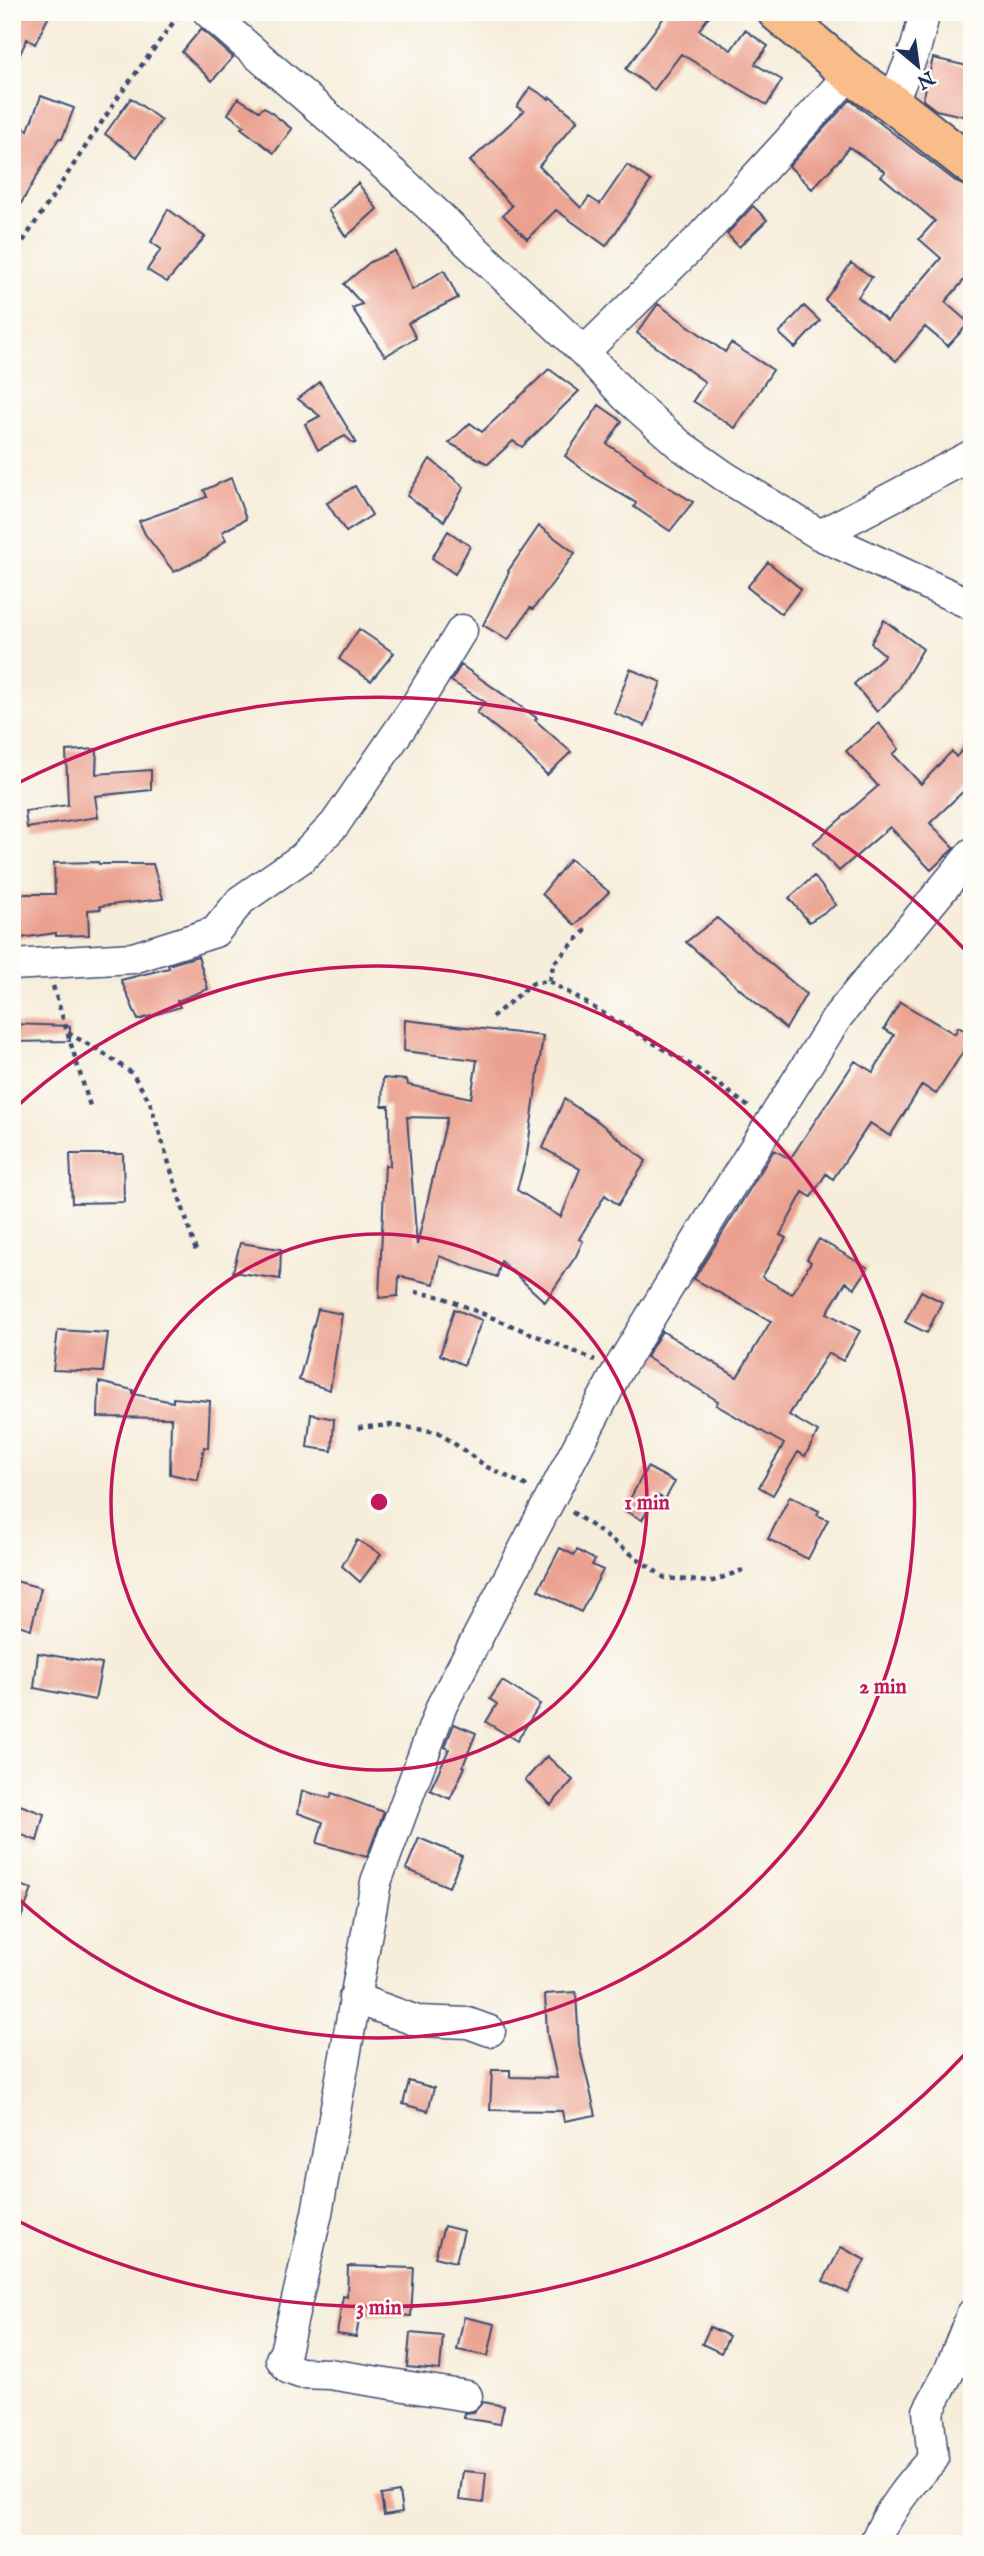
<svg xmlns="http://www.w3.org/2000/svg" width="984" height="2556" viewBox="0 0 984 2556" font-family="'IM FELL English',serif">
<rect width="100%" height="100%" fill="#fdfcf7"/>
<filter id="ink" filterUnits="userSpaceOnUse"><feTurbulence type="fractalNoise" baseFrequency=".0143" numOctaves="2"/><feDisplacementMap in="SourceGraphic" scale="14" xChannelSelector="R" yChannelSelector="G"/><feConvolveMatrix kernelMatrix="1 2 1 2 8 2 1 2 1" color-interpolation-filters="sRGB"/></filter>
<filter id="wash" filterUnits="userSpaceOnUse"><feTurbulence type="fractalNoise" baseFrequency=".00686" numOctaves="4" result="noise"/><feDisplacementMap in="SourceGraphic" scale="28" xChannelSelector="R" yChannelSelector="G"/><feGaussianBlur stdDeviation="1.57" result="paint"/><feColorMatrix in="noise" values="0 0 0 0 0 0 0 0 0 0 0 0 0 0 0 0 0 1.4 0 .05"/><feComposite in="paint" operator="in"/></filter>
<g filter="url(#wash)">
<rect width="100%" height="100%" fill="#f6edda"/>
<g id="blocks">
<!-- building -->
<path fill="#eba18f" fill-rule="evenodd" d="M22 12H51L35 44 27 39 12 71V25Z
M668 12H712L699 30 731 50 745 30 768 46 755 64 782 80 767 105 681 54 654 90 626 69Z
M201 29 233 57 212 81 182 52Z
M933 58 972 67V118L936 110 923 100Z
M530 87 549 99 550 97 578 120 539 166 581 208 589 197 600 204 627 165 651 181 606 246 556 210 527 239 503 215 512 206 470 161 524 111 517 107Z
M41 96 74 108 62 139 59 138 12 219V119L28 130Z
M131 98 161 120 137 157 105 134Z
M238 98 259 111 264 107 292 129 274 153 241 128 244 126 228 114Z
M850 100 958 183 972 189V271L945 302 969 323 948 346 925 327 896 361 825 300 851 263 872 277 858 297 887 321 941 258 919 239 935 221 881 176 885 172 849 147 841 158 812 189 789 166Z
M358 183 377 209 346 237 328 210Z
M753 206 767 220 739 247 727 234Z
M168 209 205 237 167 282 147 270 161 249 151 242Z
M395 251 412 290 444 270 458 298 408 323 416 338 385 356 352 308 362 304 344 284 370 262Z
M658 304 725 352 731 343 773 370 735 428 693 401 705 382 637 333Z
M804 306 820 321 795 348 779 333Z
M549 369 579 391 522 447 513 441 488 464 449 443 470 423 482 432Z
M320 382 356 442 354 444 345 436 318 450 305 424 320 416 298 399Z
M599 405 622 421 607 444 645 470 644 472 693 502 670 531 634 507 636 503 594 478 565 456Z
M430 459 464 487 444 521 407 496Z
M231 478 246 519 222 532 226 540 205 557 174 572 145 534 139 521 207 497 204 490Z
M355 486 372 515 346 532 327 503Z
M539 526 575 553 533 609 530 608 508 640 483 625 509 572 508 571Z
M448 531 470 546 455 574 432 558Z
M768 562 801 589 781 614 747 587Z
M884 620 923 649 898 691 877 712 854 684 885 655 871 643Z
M359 629 394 653 371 681 339 659Z
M461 665 537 718 535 720 571 752 547 775 521 748 477 713 485 702 451 681Z
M630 669 661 682 645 726 614 713Z
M879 723 899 749 893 754 921 784 952 751 956 757 972 740V783L930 823 954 848 931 870 890 827 839 871 813 843 878 786 846 751Z
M97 749 96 774 151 770V790L95 796 98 817 27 828 25 811 68 805 66 751Z
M570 859 609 892 575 925 542 894Z
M98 862 99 864H153L163 899 100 906 101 909 88 910 89 935 56 936V933L14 939V894H55L54 863Z
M814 876 836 905 809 922 789 898Z
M717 918 806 994 786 1029 686 942Z
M198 956 208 989 177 1001 180 1007 138 1020 121 980 169 968 168 965Z
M900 1002 955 1034 958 1027 972 1034V1057L963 1052 936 1094 922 1085 890 1136 870 1123 833 1179 826 1174 811 1197 803 1192 780 1235 786 1238 762 1277 792 1294 811 1262 807 1259 819 1239 868 1268 855 1288 846 1282 827 1313 860 1331 843 1361 828 1353 789 1415 818 1432 805 1456 798 1452 773 1495 759 1487 784 1444 716 1405 718 1401 646 1357 662 1331 737 1377 771 1321 694 1279 774 1150 790 1159 855 1061 873 1072 894 1035 884 1029Z
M405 1020 543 1036 527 1154 517 1190 561 1217 580 1169 543 1148 564 1099 600 1123 646 1161 618 1205 605 1195 579 1239 583 1241 576 1256 545 1302 501 1261 497 1277 439 1256 434 1284 399 1276 398 1296 379 1298 385 1165 390 1166 389 1106H382L383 1078 407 1080 408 1085 471 1098 477 1060 404 1051ZM407 1117 447 1118 417 1245Z
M12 1024 70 1026V1041L12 1042Z
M70 1154H123L124 1202 72 1203Z
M240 1243 281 1249 280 1279 233 1272Z
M921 1291 942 1302 927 1333 905 1322Z
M318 1309 342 1314 330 1390 299 1380Z
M454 1309 482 1320 464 1365 440 1355Z
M58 1330 108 1333 103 1372 53 1370Z
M99 1382 133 1390V1394L173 1402V1398L210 1401 208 1448 204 1447 198 1480 170 1474 171 1418 98 1417Z
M311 1414 334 1419 332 1451 307 1447Z
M647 1467 675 1482 665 1499 656 1495 642 1520 624 1510Z
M790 1496 819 1511 817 1515 828 1520 808 1559 768 1539Z
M357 1540 381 1554 360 1582 342 1566Z
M560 1548 574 1555 577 1550 595 1560 592 1565 603 1570 581 1612 538 1590Z
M12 1580 41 1588 31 1629 12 1623Z
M38 1653 102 1664 95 1700 34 1688Z
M502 1681 540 1704 517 1741 486 1722 497 1704 490 1699Z
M454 1724 476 1733 463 1766 465 1767 450 1799 430 1790 449 1749 445 1747Z
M547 1756 573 1780 551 1805 525 1780Z
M302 1791 330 1798 332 1793 384 1812 367 1857 317 1843 323 1822 298 1813Z
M20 1805 44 1814 37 1841 12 1831Z
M419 1838 462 1856 449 1887 406 1869Z
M12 1882 32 1889 14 1936H12Z
M576 1992 579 2045 596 2115 564 2121 562 2111 490 2110 492 2070H510V2077L557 2078 547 2034 545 1994Z
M409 2081 434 2088 428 2111 403 2104Z
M444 2226 464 2231 456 2262 435 2257Z
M841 2247 865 2260 848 2293 823 2281Z
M348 2266 414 2268 411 2316 360 2314 356 2337 337 2334 343 2296 347 2297Z
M464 2317 495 2324 488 2356 457 2350Z
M710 2327 729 2336 721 2353 702 2344Z
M410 2333 443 2336 440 2370 407 2367Z
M483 2402 504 2406 500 2424 463 2418 464 2413 474 2412Z
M463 2471 486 2473 483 2503 459 2500Z
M399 2492 402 2512 384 2515 381 2495Z"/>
</g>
</g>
<g filter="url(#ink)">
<use href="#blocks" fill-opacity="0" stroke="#3c4c71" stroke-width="2"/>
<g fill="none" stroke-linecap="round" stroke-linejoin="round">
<!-- minor casing -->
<g stroke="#3c4c71" stroke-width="33">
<path id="minor" d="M208 12 401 180 584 352 626 397 680 445 724 476 820 535 972 605
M892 103 916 47 925 12
M584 352 698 240 850 74
M820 535 972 455
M12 965 133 958 215 932 241 900 302 858 335 824 413 710 462 630
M354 1998 417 2021 468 2023 490 2031
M467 2396 329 2374 300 2373 289 2369 281 2359 285 2352 317 2213 376 1882 442 1705 618 1370 726 1193 838 1016 972 853
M874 2544C890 2509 907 2486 933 2459L928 2411 949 2372 972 2314"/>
</g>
<!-- highway casing -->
<g stroke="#3c4c71" stroke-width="42">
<path id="highway" d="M777 12 850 74 892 103 972 166"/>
</g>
<!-- path -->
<path stroke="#3c4c71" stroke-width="4.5" stroke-dasharray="5 5" stroke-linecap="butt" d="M12 258 119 96 181 12
M549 981 554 963 587 929
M53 986 90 1106
M492 1017 533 983 549 981 704 1073 750 1108
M68 1033 100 1051 132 1073 150 1102 196 1251
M415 1292 442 1297 595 1360
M358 1428 390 1425 438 1432 487 1467 525 1485 527 1488
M572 1512 665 1578 710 1582 743 1570"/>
<!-- minor -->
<use href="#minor" stroke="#fff" stroke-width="30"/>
<!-- highway -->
<use href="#highway" stroke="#f8bd89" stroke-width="38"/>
</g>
</g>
<!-- distance rings -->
<g fill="none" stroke="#c2185b" stroke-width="3.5">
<circle cx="379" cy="1502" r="268"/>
<path d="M13 1110A536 536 0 1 1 13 1894"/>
<path d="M968 2051A805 805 0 0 1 14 2219M14 785A805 805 0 0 1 968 953"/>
</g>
<circle cx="379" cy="1502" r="10" fill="#c2185b" stroke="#fdfcf7" stroke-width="3.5"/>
<g font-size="21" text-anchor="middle" font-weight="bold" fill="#c2185b" stroke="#fdfcf7" stroke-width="5" stroke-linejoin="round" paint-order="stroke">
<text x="647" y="1509">1 min</text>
<text x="883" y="1693">2 min</text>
<text x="379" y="2314">3 min</text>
</g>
<!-- margin -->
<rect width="984" height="2556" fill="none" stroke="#fdfcf7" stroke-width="42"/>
<!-- north arrow -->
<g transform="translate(918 66) rotate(151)" stroke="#fdfcf7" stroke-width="5" paint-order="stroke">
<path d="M0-5L12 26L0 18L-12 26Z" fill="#1b2f5e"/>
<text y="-10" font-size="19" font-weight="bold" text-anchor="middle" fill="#1b2f5e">N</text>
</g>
</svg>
